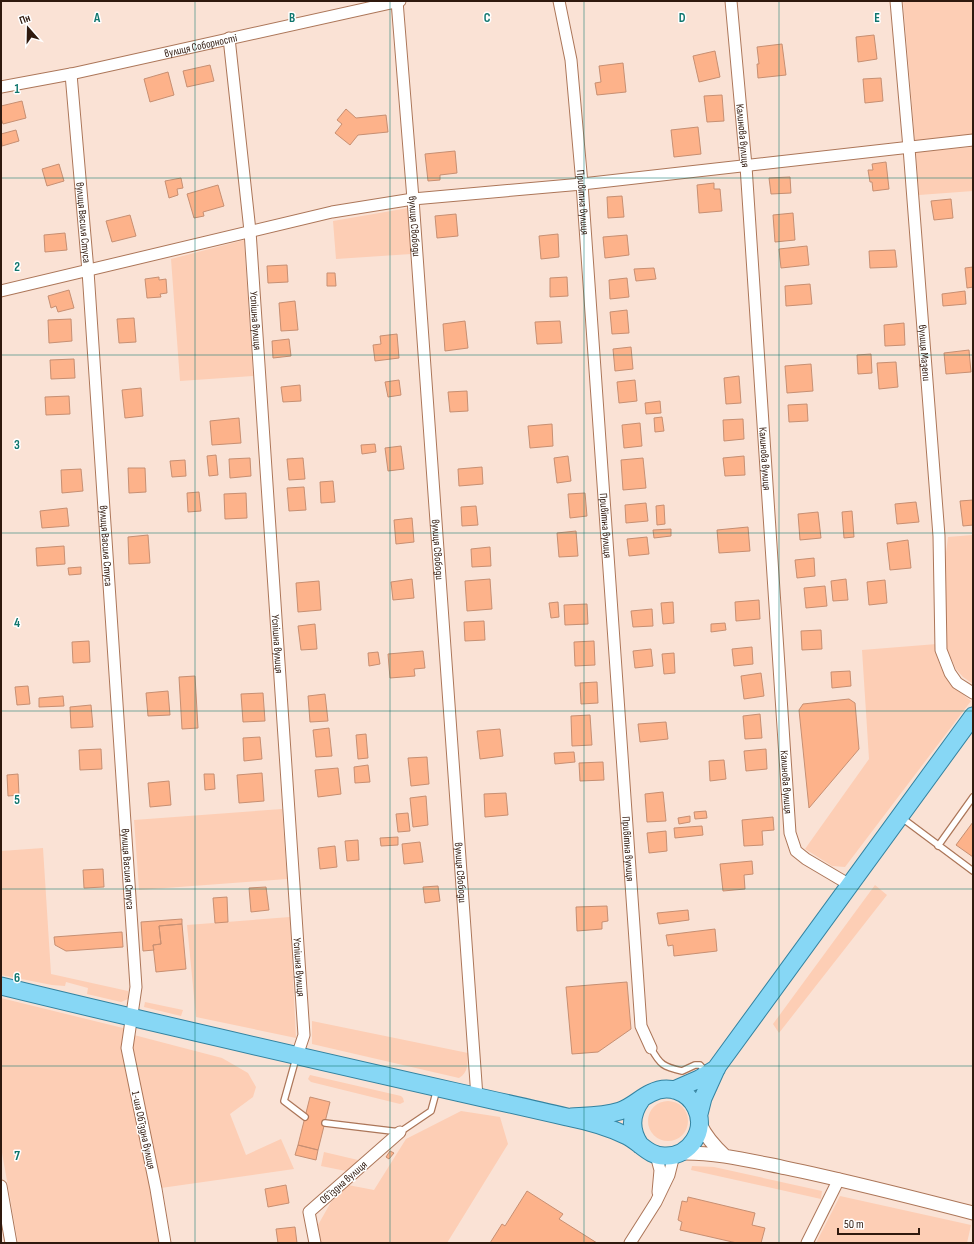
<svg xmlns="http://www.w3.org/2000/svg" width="974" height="1244" viewBox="0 0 974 1244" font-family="'Sofia Sans Condensed',sans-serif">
<rect width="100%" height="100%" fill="#fae2d5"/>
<!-- green -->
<path fill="#fdceb5" d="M903 1H973V135L915 141Z
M973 147V191L919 195 916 152Z
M408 208 411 254 336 259 333 221Z
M244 240 253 376 180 381 171 259Z
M973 535V684L963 677 956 669 946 647 944 569 948 537Z
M937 644C934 669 954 687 971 701L845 867 832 866 805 849 869 759 862 650Z
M282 809 287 879 139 890 134 820Z
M43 848 51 974 128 991V999L121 1002 87 994 88 988 66 982 65 986 52 985 1 975V851Z
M875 885 887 895 779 1033 773 1024Z
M290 917 296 1038 196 1017 187 925Z
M1 998 127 1029 161 1243H18L1 1147Z
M145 1002 183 1010 181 1016 144 1007Z
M312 1021 468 1053C467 1064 469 1072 459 1078L312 1044Z
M134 1035 222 1058 248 1073 256 1087 253 1097 230 1114 246 1155 281 1139 294 1169 161 1188 132 1048Z
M310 1075 401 1096 403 1098 404 1102 400 1104 311 1082 308 1079Z
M648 1121a20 20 0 1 1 40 0a20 20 0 1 1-40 0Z
M461 1111 500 1117 508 1144 447 1243H321L318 1225 331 1202 348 1185 374 1190 406 1139Z
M324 1152 358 1160 351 1172 321 1166Z
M692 1166 714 1167 822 1191 821 1199 691 1170Z
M840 1196 971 1225 967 1243H816Z"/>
<!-- building -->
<path fill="#fdb28a" stroke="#c78f72" d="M874 35 877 59 858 62 856 37Z
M782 44 786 75 758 78 757 64H759L757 47Z
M715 51 720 77 699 82 693 56Z
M623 63 626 92 597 95 595 83 601 82 599 66Z
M210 65 214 81 187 87 183 71Z
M168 72 174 95 150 102 144 79Z
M881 78 883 101 865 103 863 79Z
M722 95 724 121 707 122 704 96Z
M22 101 26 118 3 124 1 118V106Z
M346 109 356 118 386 115 388 132 358 135 350 145 335 133 342 124 337 120Z
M698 127 701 154 674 157 671 130Z
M16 130 19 141 2 146 1 134Z
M455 151 457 173 440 175V180L428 181 425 154Z
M886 162 889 189 873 191 872 182H870L868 170H873L872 164Z
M59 164 64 181 47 186 42 169Z
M790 177 791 193 771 194 769 178Z
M181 178 183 188 177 189 178 195 169 198 165 181Z
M714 183V189H720L722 211 699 213 697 185Z
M218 185 224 206 203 212 204 216 194 218 187 194Z
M622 196 624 217 608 218 607 197Z
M951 199 953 218 934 220 931 201Z
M793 213 795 240 775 242 773 215Z
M456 214 458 236 437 238 435 216Z
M130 215 136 236 112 242 106 221Z
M65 233 67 250 45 252 44 235Z
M558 234 559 257 541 259 539 236Z
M627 235 629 255 605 258 603 237Z
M807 246 809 265 781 268 779 249Z
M895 250 897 267 870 268 869 251Z
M287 265 288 282 268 283 267 266Z
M973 267V287L967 288 965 268Z
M654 268 656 279 636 281 634 269Z
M327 273H335L336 286H327Z
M159 277V280L166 279 167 293 160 294 161 297 147 298 145 279Z
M567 277 568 296 550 297V278Z
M627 278 629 297 610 299 609 280Z
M810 284 812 304 786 306 785 286Z
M69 290 74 308 58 312 56 306 51 308 48 296Z
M965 291 966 304 943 306 942 294Z
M295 301 298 330 281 331 279 303Z
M627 310 629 333 612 334 610 312Z
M134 318 136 342 119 343 117 319Z
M71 319 72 341 49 343 48 320Z
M465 321 468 348 445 351 443 324Z
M560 321 562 343 537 344 535 322Z
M904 323 905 345 885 346 884 325Z
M397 334 399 358 375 361 373 345 381 344 380 336Z
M289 339 291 356 273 358 272 341Z
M631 347 633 369 615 371 613 349Z
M969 350 971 372 946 374 944 353Z
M871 354 872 373 858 374 857 355Z
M74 359 75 378 51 379 50 360Z
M896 362 898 387 879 389 877 363Z
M811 364 813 391 787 393 785 366Z
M739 376 741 403 726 404 724 378Z
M399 380 401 395 388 397 385 382Z
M635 380 637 401 619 403 617 382Z
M300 385 301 401 283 402 281 387Z
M141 388 143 416 125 418 122 390Z
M467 391 468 411 450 412 448 392Z
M69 396 70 414 46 415 45 397Z
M660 401 661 413 646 414 645 403Z
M807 404 808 421 789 422 788 405Z
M662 417 664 431 655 432 654 418Z
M239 418 241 443 212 445 210 421Z
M743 419 744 439 724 441 723 420Z
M640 423 642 446 624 448 622 425Z
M552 424 553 446 530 448 528 426Z
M375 444 376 452 362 454 361 445Z
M401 446 404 469 388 471 385 448Z
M216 455 218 475 209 476 207 456Z
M568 456 571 481 557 483 554 458Z
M744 456 745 475 725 476 723 458Z
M250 458 251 476 230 478 229 459Z
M303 458 305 479 289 480 287 459Z
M643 458 646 488 623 490 621 460Z
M185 460 186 476 172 477 170 461Z
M482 467 483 484 459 486 458 469Z
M128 468H145L146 492 129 493Z
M81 469 83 491 62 493 61 470Z
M333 481 335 502 321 503 320 482Z
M304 487 306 510 289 511 287 488Z
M199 492 201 511 188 512 187 493Z
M246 493 247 518 225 519 224 494Z
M585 493 587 516 570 518 568 494Z
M973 500V525L963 526 960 501Z
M916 502 919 522 897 524 895 504Z
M646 503 648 521 626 523 625 505Z
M664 505 665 524 657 525 656 506Z
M476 506 478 525 462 526 461 507Z
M67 508 69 526 42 528 40 511Z
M852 511 854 537 844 538 842 512Z
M818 512 821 538 800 540 798 514Z
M412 518 414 542 396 544 394 520Z
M748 527 750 551 719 553 717 530Z
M671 529V536L654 538 653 530Z
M576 531 578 556 559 557 557 533Z
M148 535 150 563 129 564 128 537Z
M647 537 649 554 629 556 627 539Z
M908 540 911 568 890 570 887 543Z
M64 546 65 564 37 566 36 548Z
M490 547 491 566 472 567 471 549Z
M814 558 815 576 797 578 795 560Z
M81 567V574L69 575 68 568Z
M412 579 414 598 393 600 391 582Z
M490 579 492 609 467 611 465 581Z
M846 579 848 600 833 601 831 581Z
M885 580 887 603 869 605 867 582Z
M319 581 321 610 298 612 296 583Z
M825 586 827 606 806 608 804 588Z
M759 600 760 619 736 621 735 602Z
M558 602 559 617 551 618 549 603Z
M673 602 674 623 663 624 661 603Z
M587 604 588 624 565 625 564 605Z
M652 609 653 626 633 627 631 611Z
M484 621 485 640 465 641 464 622Z
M725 623 726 630 711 632V624Z
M315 624 317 649 301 650 298 626Z
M821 630 822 649 802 650 801 631Z
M89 641 90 662 73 663 72 642Z
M594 641 595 665 575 666 574 642Z
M752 647 753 664 734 666 732 649Z
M651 649 653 666 635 668 633 651Z
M423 651 425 668 414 669 415 676 390 678 388 654Z
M378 652 380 664 369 666 368 653Z
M674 653 675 673 664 674 662 654Z
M850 671 851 686 832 688 831 672Z
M761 673 764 696 744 699 741 676Z
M195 676 198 728 182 729 179 677Z
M597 682 598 703 581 704 580 683Z
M28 686 30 704 17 705 15 687Z
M168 691 170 715 148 716 146 693Z
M263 693 265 721 243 722 241 694Z
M325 694 328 721 310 722 308 696Z
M63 696 64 706 39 707V698Z
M849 699 855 703 859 749 809 808 799 710 803 704Z
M91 705 93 727 71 728 70 707Z
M760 714 762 738 745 739 743 716Z
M590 715 592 745 572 746 571 716Z
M666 722 668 739 640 742 638 724Z
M329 728 332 756 316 757 313 730Z
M500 729 503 756 480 759 477 731Z
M366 734 368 758 358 759 356 735Z
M260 737 262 759 244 761 243 738Z
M101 749 102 769 80 770 79 750Z
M766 749 767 769 746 771 744 751Z
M574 752 575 762 555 764 554 753Z
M427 757 429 784 411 786 408 758Z
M724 760 726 779 710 781 709 761Z
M603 762 604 780 580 781 579 763Z
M368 765 370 782 355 783 354 767Z
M338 768 341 794 318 797 315 770Z
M262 773 264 801 239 803 237 775Z
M18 774 19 795 8 796 7 775Z
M204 774H214L215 789 205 790Z
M169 781 171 805 150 807 148 783Z
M663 792 666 821 647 822 645 794Z
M506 793 508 815 485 817 484 794Z
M426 796 428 825 413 827 410 798Z
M706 811 707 818 695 819 694 812Z
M408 813 410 831 398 832 396 814Z
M690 816V822L679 824 678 818Z
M773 817 774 830 762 831 763 845 744 846 742 820Z
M973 822V857L956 845Z
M702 826 703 835 675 838 674 828Z
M666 831 667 851 649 853 647 833Z
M398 837V845L381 846 380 838Z
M358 840 359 860 347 861 345 841Z
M420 842 423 862 404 864 402 844Z
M335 846 337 867 320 869 318 848Z
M752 861 753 874 744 875 745 889 723 891 720 864Z
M103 869 104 887 84 888 83 870Z
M438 886 440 901 425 903 423 887Z
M266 887 269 910 251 912 249 888Z
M227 897 228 922 215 923 213 898Z
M607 906 608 921 602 922V929L577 931 576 907Z
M688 910 689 920 659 924 657 913Z
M182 919V924L159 926 161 944 153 945 154 950 143 951 141 922Z
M182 924 186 969 156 972 153 945 161 944 159 926Z
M715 929 717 951 674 956 673 945 668 946 666 935Z
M122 932 123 947 66 951 55 945 54 937Z
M627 982 631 1029 598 1052 572 1054 566 987Z
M310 1097 330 1102 318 1150 298 1145Z
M298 1145 318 1150 316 1160 295 1155Z
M390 1151 394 1153 389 1159 386 1157Z
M286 1185 289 1203 268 1207 265 1189Z
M527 1191 563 1214 559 1219 597 1243H490L502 1224 505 1226Z
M688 1197 755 1213 752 1225 765 1228 761 1243H737L680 1230 682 1222 678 1220 682 1201 687 1202Z
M295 1227 297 1243H278L276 1229Z"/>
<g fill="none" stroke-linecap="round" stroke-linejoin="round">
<!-- service casing -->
<g stroke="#ac7659" stroke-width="8">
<path id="service" d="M902 818 973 871
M938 846 973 797
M651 1048C660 1065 664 1067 682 1071L695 1065H700L706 1072
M296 1058 284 1101 305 1117
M325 1123 400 1132 431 1111 437 1089"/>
</g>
<!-- minor casing -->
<g stroke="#ac7659" stroke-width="13">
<g id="minor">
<path id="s1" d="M397 1 413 199 477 1097"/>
<path id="s2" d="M559 1 571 60 582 184 641 1026 651 1048"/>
<path id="s3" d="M731 1 746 166 790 833 796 851 806 859 850 885"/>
<path id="s4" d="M896 1 909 148 939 536 941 650 950 673 957 683 973 693"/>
<path id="s5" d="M229 38 250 231 304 1035 297 1056"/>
<path id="s6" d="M71 74 88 271 136 987 127 1048 156 1189 165 1243"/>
<path id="s7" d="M1 87 71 74 400 1"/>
<path d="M1 291 332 212 413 199 582 184 973 140"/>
<path d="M656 1155 660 1170 658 1192"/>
<path d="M1 1186 11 1243"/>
<path d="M315 1243 309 1212 400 1132"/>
<path d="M630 1243 656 1202 669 1175 674 1155"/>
<path d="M807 1243 839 1179"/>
</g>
</g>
<!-- tertiary casing -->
<g stroke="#ac7659" stroke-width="15">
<path id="tertiary" d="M700 1124C706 1137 714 1146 725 1156
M680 1153C716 1152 751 1161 786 1168 849 1181 911 1197 973 1213"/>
</g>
<!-- primary casing -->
<g stroke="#3483a0" stroke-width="19">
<path id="primary" d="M1 986C189 1032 378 1074 567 1117 587 1121 609 1127 627 1136 641 1143 649 1157 666 1156 690 1156 707 1130 696 1108 688 1091 668 1084 651 1093 640 1098 632 1107 620 1111 604 1116 587 1116 571 1117
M674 1090 699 1079 717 1068
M699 1114 703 1098 717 1067 973 716
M640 1145C629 1129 631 1114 641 1100"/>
</g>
<!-- service -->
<use href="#service" stroke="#fff" stroke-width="5.5"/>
<!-- minor -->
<use href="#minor" stroke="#fff" stroke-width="11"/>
<!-- tertiary -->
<use href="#tertiary" stroke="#fff" stroke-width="13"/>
<!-- primary -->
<use href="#primary" stroke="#87d7f5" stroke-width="17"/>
</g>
<!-- grid -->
<path fill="none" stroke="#0f766e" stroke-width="1" stroke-opacity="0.55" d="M195 1V1243M390 1V1243M584 1V1243M779 1V1243M1 178H973M1 355H973M1 533H973M1 711H973M1 889H973M1 1066H973"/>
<g text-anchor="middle" stroke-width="3" stroke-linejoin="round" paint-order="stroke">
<!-- street labels -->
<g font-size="11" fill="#2f190e" stroke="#fff">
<text dy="4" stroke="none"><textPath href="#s7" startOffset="204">вулиця Соборності</textPath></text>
<text dy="4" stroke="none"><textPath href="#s3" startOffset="135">Калинова вулиця</textPath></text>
<text dy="4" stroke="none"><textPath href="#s2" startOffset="203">Привітна вулиця</textPath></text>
<text dy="4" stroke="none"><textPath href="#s6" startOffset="149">вулиця Василя Стуса</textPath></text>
<text dy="4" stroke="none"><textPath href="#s1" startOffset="226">вулиця Свободи</textPath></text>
<text dy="4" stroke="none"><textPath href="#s5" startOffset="284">Успішна вулиця</textPath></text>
<text dy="4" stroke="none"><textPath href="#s4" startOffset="353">вулиця Мазепи</textPath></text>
<text dy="4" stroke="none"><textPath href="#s3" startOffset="459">Калинова вулиця</textPath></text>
<text dy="4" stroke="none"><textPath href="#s2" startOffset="527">Привітна вулиця</textPath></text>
<text dy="4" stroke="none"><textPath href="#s6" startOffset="473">вулиця Василя Стуса</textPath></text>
<text dy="4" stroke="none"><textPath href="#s1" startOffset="550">вулиця Свободи</textPath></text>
<text dy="4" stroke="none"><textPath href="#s5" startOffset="608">Успішна вулиця</textPath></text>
<text dy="4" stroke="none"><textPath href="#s3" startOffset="783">Калинова вулиця</textPath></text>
<text dy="4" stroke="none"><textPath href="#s2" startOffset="851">Привітна вулиця</textPath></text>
<text dy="4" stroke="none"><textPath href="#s6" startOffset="797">вулиця Василя Стуса</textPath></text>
<text dy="4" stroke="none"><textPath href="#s1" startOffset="874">вулиця Свободи</textPath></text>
<text dy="4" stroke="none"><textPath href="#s5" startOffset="932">Успішна вулиця</textPath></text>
<text transform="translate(144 1130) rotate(78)" y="4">1-ша Обʼїздна вулиця</text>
<text transform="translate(343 1182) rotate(-41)" y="4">Обʼїздна вулиця</text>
</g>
</g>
<g font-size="13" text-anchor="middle" font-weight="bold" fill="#0f766e" stroke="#fff" stroke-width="3" stroke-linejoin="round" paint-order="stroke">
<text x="97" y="22">A</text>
<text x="292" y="22">B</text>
<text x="487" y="22">C</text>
<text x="682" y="22">D</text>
<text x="877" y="22">E</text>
<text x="17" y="93">1</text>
<text x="17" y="271">2</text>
<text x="17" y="449">3</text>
<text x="17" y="627">4</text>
<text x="17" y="804">5</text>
<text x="17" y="982">6</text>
<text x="17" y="1160">7</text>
</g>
<!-- border -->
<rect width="974" height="1244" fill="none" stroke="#2f190e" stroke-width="4"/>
<!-- north arrow -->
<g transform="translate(28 28) rotate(340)" stroke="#ffffff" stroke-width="3" paint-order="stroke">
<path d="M0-3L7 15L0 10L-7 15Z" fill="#2f190e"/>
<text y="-6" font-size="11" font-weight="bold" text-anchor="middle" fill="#2f190e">Пн</text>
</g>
<!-- scale -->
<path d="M838 1228v6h81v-6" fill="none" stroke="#2f190e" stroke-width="2"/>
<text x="844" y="1228" font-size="12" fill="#2f190e" stroke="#ffffff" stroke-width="3" paint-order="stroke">50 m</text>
</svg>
